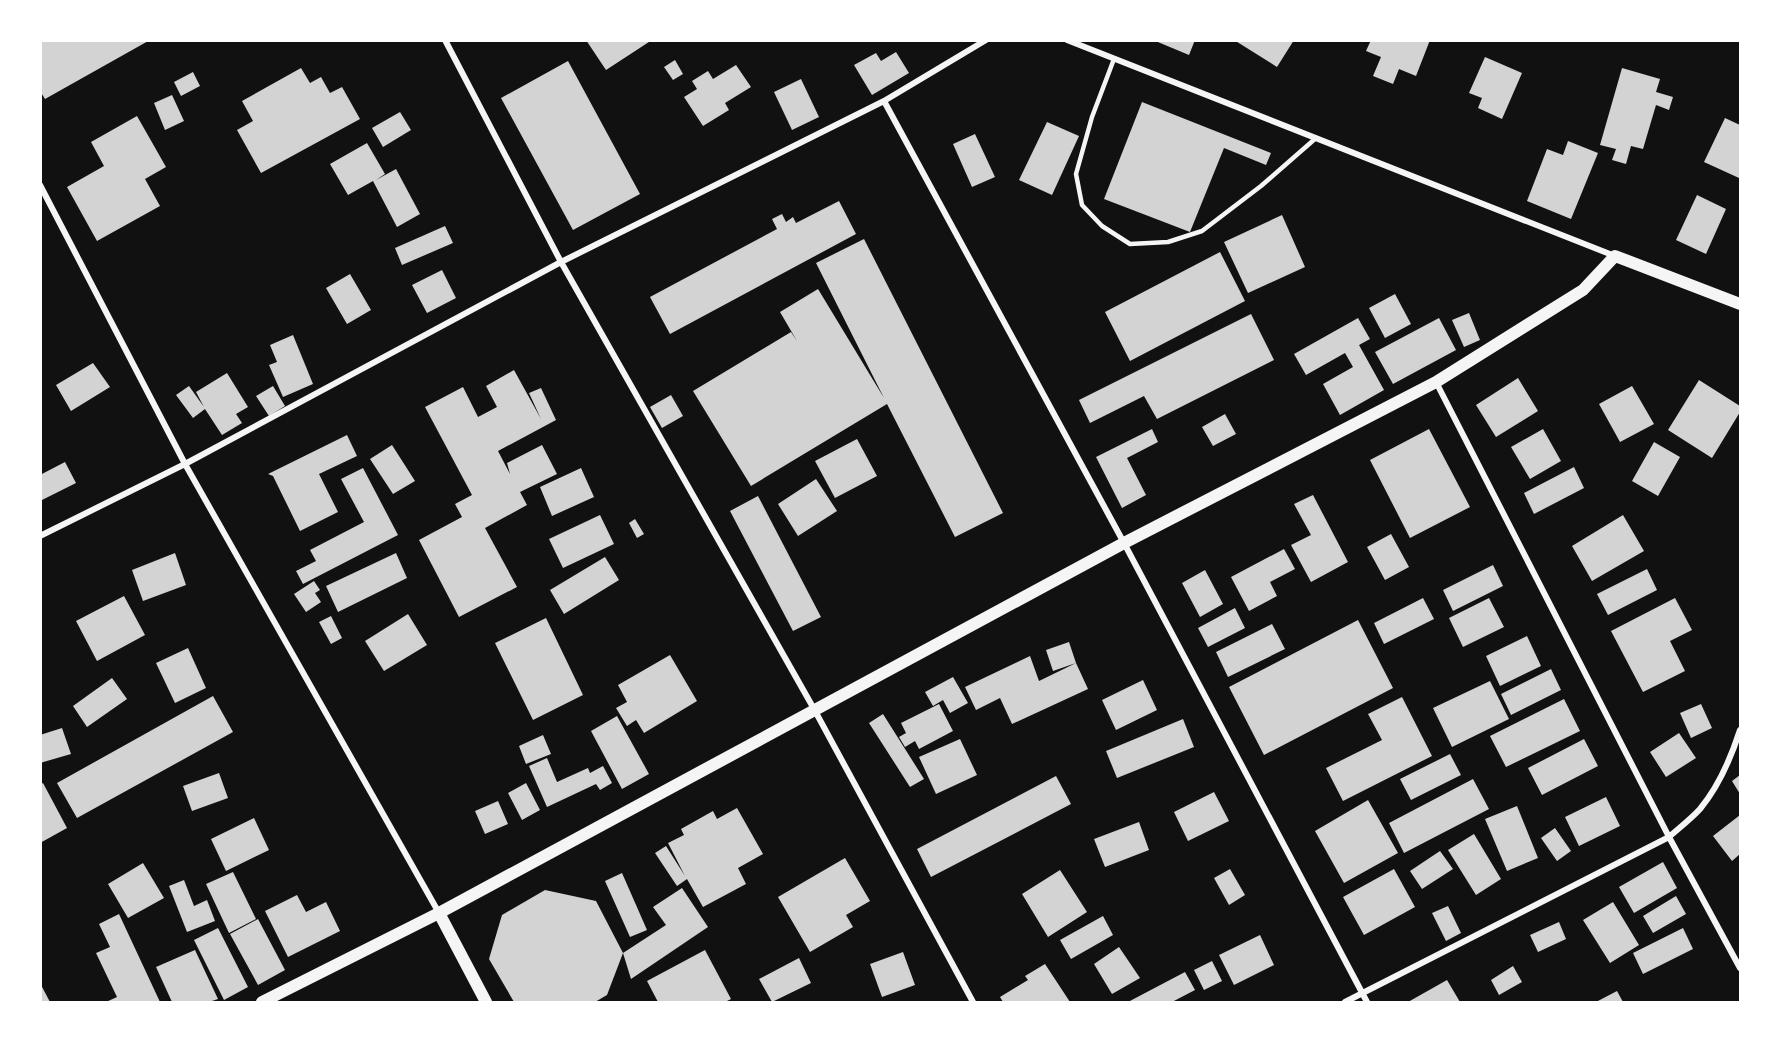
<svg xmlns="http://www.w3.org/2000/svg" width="1781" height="1043" viewBox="0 0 1781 1043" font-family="'PT Sans',sans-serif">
<rect width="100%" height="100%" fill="#111"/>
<!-- building -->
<path fill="#d3d3d3" d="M40 40H150L45 99 40 91Z
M586 40H652L606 70Z
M1153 40H1195L1189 55Z
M1234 40H1294L1277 67Z
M1371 40H1430L1416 76 1399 69 1393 84 1373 76 1381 57 1366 51Z
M896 52 909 73 872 95 854 65 876 53 881 61Z
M1485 57 1522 73 1502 119 1478 108 1482 98 1469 93Z
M675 60 683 74 673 80 664 67Z
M568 61 640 194 573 230 501 98Z
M736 65 751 87 725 103 729 110 703 126 684 97 697 89 692 81 708 71 713 79Z
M301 68 310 83 321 77 330 93 342 87 360 119 261 173 237 130 253 121 242 101Z
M1622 68 1660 79 1656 92 1673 97 1669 110 1656 105 1643 149 1631 146 1626 164 1612 160 1616 149 1600 145Z
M193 72 200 86 181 96 174 82Z
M801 79 819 117 792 130 774 92Z
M172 95 184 121 165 130 154 103Z
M1142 102 1271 153 1266 165 1224 148 1190 232 1104 199Z
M400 112 411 130 383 147 372 128Z
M137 116 166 167 145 179 160 206 97 241 67 187 104 166 91 142Z
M1725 118 1740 125V174L1739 178 1704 162Z
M1047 122 1079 136 1052 195 1019 180Z
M975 134 995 177 972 187 953 144Z
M1568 141 1598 153 1571 219 1527 201 1547 149 1563 155Z
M367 143 385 174 376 180 396 169 420 214 397 227 373 181 348 195 330 164Z
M1697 195 1726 209 1706 254 1676 240Z
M839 201 856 234 670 334 650 297 777 229 772 219 782 214 786 222 793 217 796 223Z
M1282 215 1305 267 1248 293 1224 242Z
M445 226 453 243 402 265 395 248Z
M864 239 1003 513 955 537 887 404 751 486 693 391 791 332 797 341 780 312 818 289 884 398 816 263Z
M1220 252 1245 301 1130 361 1105 312Z
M442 270 456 298 427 313 412 285Z
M350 274 371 310 347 324 326 288Z
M1395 294 1411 324 1385 338 1369 308Z
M1469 313 1480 340 1464 347 1452 320Z
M1251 314 1274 360 1157 419 1144 396 1090 423 1079 400Z
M1358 318 1370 339 1359 345 1384 390 1340 415 1323 384 1353 367 1345 353 1306 375 1294 354Z
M1439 318 1456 350 1393 384 1375 352Z
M293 335 313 384 283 397 269 365 277 362 270 345Z
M93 363 110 387 71 411 56 385Z
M514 370 541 419 529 393 541 388 556 420 498 451 510 474 507 463 542 445 557 474 520 492 527 505 485 528 517 587 459 617 419 540 462 517 455 504 472 495 425 407 463 387 478 417 497 407 486 386Z
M227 373 248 407 236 414 242 423 222 435 205 409 193 418 176 395 189 386 204 407 196 392Z
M1518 378 1538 411 1496 437 1476 405Z
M1699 380 1740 406V412L1712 458 1668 430Z
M273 386 285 406 269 416 256 396Z
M1632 386 1654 424 1620 442 1599 404Z
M671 395 683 416 662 428 650 407Z
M1225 414 1236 434 1213 446 1202 427Z
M1152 429 1158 442 1127 458 1146 495 1122 508 1096 457Z
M1429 429 1470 507 1410 538 1370 460Z
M1543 429 1561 461 1530 479 1511 447Z
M347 435 357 456 319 474 338 512 300 531 273 476 268 474Z
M857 439 877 476 835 498 815 461Z
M1654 442 1680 457 1658 496 1632 481Z
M392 445 415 481 393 494 370 459Z
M65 462 76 483 42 500 40 475Z
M1574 467 1584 488 1534 514 1524 493Z
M363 468 398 535 303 584 296 571 316 561 310 550 364 522 341 479Z
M581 468 594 497 552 516 540 487Z
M816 479 837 511 798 536 778 504Z
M1313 495 1348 562 1311 582 1291 545 1311 535 1294 504Z
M758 496 821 617 793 631 730 511Z
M600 515 614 544 563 568 549 539Z
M1623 515 1644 551 1592 581 1572 546Z
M635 519 644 534 637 538 629 523Z
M1391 534 1409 567 1385 580 1367 547Z
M1284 549 1295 569 1270 582 1277 596 1249 611 1231 577Z
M175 553 186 585 143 601 132 570Z
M396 553 407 578 338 612 326 586Z
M605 557 619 580 564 614 550 590Z
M1493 565 1503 586 1453 611 1443 590Z
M1647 569 1657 590 1608 615 1597 594Z
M1205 570 1223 604 1200 617 1182 583Z
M314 581 320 590 315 593 321 602 306 612 294 594Z
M124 596 145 635 97 661 76 621Z
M1423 598 1434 619 1384 644 1374 623Z
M1489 598 1504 627 1463 647 1449 618Z
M1675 598 1692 630 1670 641 1685 671 1643 692 1611 631Z
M1235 608 1245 628 1208 647 1198 628Z
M408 614 427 645 384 671 365 641Z
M331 616 342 638 331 644 319 622Z
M546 618 583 695 533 720 495 643Z
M1358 620 1393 688 1264 755 1229 687Z
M1272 624 1285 649 1228 677 1216 652Z
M1527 636 1541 666 1500 686 1486 656Z
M1069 642 1076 663 1053 671 1046 650Z
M188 648 206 688 175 703 156 663Z
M670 655 697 701 644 733 636 720 627 726 616 708 627 702 618 685Z
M1030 656 1039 681 1076 663 1088 689 1012 724 1000 698 976 710 965 687Z
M1551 669 1561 690 1511 715 1501 694Z
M953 677 968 703 950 713 943 700 933 706 925 692Z
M112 678 127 699 87 727 73 706Z
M1143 680 1157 710 1116 730 1102 700Z
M1490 681 1509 719 1452 747 1433 708Z
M213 696 233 732 77 818 57 783Z
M1402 697 1432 756 1343 801 1326 768 1382 740 1368 714Z
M1564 699 1580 731 1506 767 1490 736Z
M939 704 953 731 919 749 915 741 905 747 899 737 906 733 901 723Z
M1701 704 1712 728 1691 738 1680 713Z
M883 714 924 779 910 787 869 723Z
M617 716 649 774 622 789 591 731Z
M1183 719 1194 747 1117 778 1106 751Z
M62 728 71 754 40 763V735Z
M1679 733 1696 758 1666 777 1650 752Z
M543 735 551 754 526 764 519 746Z
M960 739 977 775 936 794 919 757Z
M1584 739 1598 766 1542 795 1528 768Z
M1450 754 1461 775 1411 800 1400 779Z
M547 758 557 782 588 768 590 773 603 766 612 783 600 790 596 784 547 807 529 766Z
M219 773 228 798 192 811 183 786Z
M1740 775V794L1732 781Z
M1056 776 1071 804 931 877 917 849Z
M1473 779 1489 809 1404 853 1389 823Z
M43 783 67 828 40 843V785Z
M526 783 540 810 522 820 508 793Z
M1214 792 1229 821 1188 841 1174 812Z
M1606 797 1620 826 1579 846 1565 817Z
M1368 800 1398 853 1344 883 1315 831Z
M498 801 508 824 485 834 475 811Z
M1517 806 1538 858 1507 871 1485 819Z
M737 808 763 854 738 868 746 884 703 907 687 879 677 886 655 853 666 846 685 876 668 843 684 835 681 829 713 811 717 819Z
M1740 815V854L1732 861 1713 836Z
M254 818 269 850 226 871 211 839Z
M1139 822 1149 850 1105 867 1094 839Z
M1555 828 1571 851 1557 861 1541 838Z
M1474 834 1501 879 1476 895 1448 850Z
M1440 851 1453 869 1422 889 1410 871Z
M845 858 870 901 846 915 853 927 810 952 778 897Z
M1663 862 1677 888 1634 913 1619 887Z
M143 863 164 898 128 918 108 884Z
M1230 869 1245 895 1229 905 1214 878Z
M1394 869 1415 907 1364 935 1343 897Z
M1060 870 1087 912 1048 937 1022 894Z
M233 872 256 919 229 933 206 884Z
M622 873 647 930 630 937 605 881Z
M184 880 194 906 207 900 215 921 187 932 169 886Z
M682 888 708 927 631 979 623 953 607 995 595 1002H514L489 959 502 915 545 890 596 901 623 953 666 925 653 907Z
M297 895 306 912 326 902 340 931 288 957 265 911Z
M1676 896 1686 914 1653 933 1643 916Z
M1613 902 1639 945 1610 963 1583 920Z
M1448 906 1461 933 1446 941 1432 913Z
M119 914 146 972 160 1002H106L117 997 96 953 110 947 99 924Z
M1103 916 1113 935 1071 959 1060 940Z
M258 919 285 970 258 985 230 934Z
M1559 922 1566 939 1538 952 1530 935Z
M218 928 248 987 224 1000 194 940Z
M1683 928 1693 949 1643 974 1633 953Z
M1260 935 1274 965 1234 985 1219 955Z
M1119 947 1140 978 1112 994 1094 964Z
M195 950 218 999 209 1002H172L156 967Z
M705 950 731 999 725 1002H658L647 981Z
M903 952 915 985 882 997 870 964Z
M799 958 811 983 772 1002 759 979Z
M1212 961 1222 981 1204 990 1194 970Z
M1045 964 1070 1002H1003L1000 997 1028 980 1025 976Z
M1513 966 1522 982 1499 995 1491 980Z
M1185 972 1195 990 1172 1002H1128Z
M1447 980 1460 1002H1408Z
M40 983 50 1002H40Z
M1617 991 1623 1002H1596Z"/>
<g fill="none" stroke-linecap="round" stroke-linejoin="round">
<!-- service -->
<path stroke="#f5f5f5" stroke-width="4.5" d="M1114 59 1092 117 1076 174 1082 205 1102 226 1130 244 1168 242 1202 231 1261 186 1316 138"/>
<!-- minor -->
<path stroke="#f5f5f5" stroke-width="6" d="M445 40 561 262 814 709 973 1002
M1067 40 1615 256
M884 101 1124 543 1367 1002
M40 185 185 464 439 913
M1436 382 1669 837 1740 968
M40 536 185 464 561 262 884 101 986 40
M1345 1002 1669 837C1679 828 1691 819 1700 809 1719 786 1731 758 1740 730"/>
<!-- secondary -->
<path stroke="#f5f5f5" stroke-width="12" d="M439 913 486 1002
M262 1002 439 913 1124 543 1436 382 1583 290 1615 256 1740 304"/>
</g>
<!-- border -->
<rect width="1781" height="1043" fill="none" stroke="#ffffff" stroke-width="84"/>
</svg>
